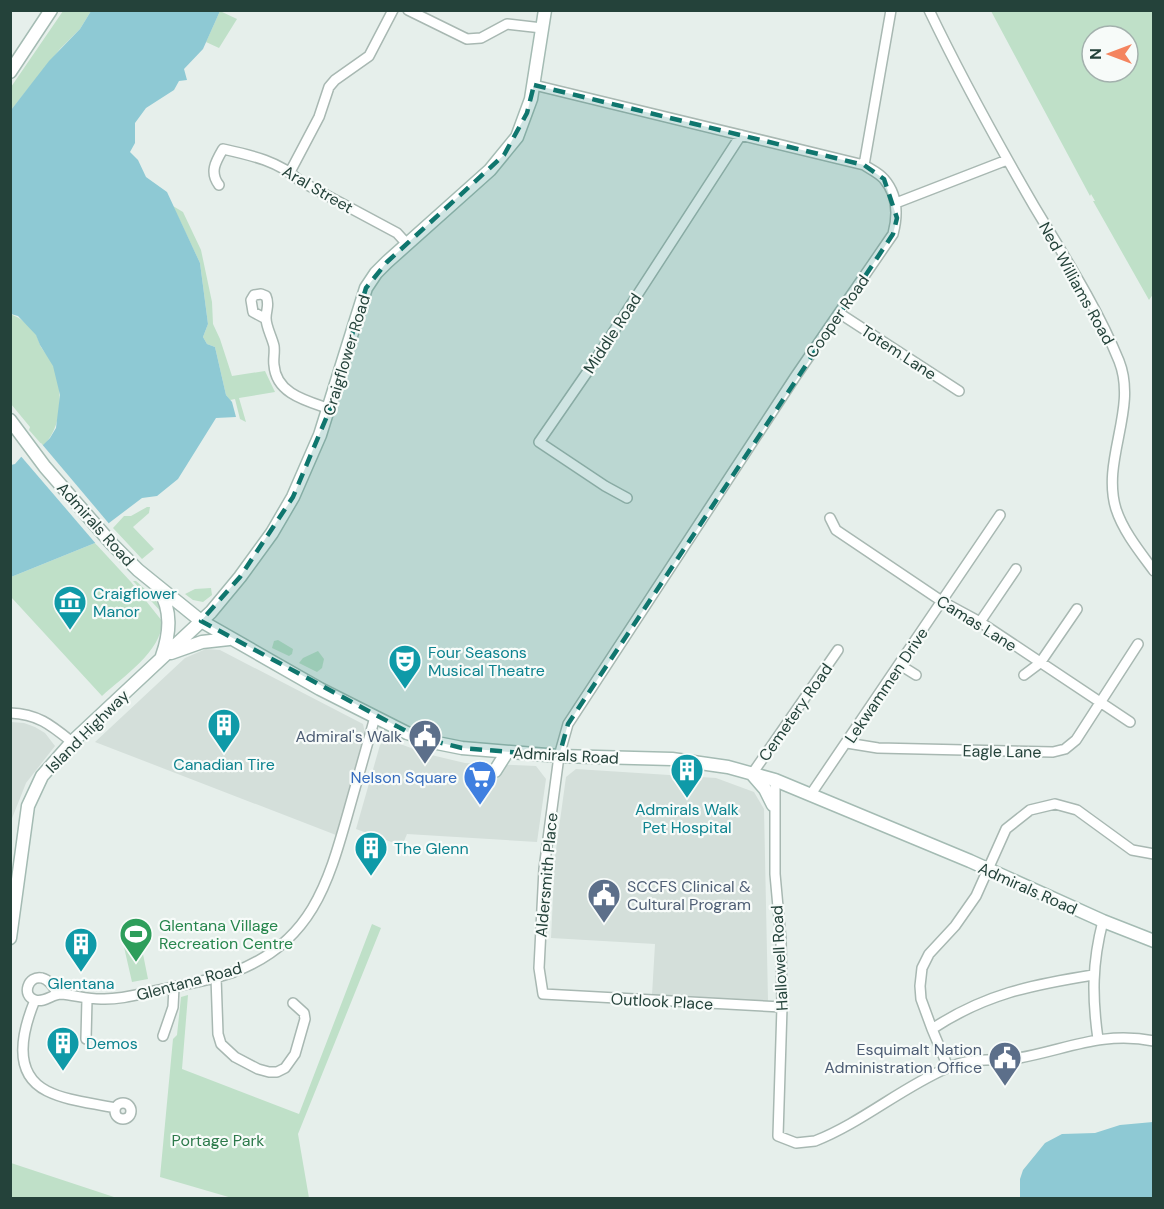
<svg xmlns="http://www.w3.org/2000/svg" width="1164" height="1209" viewBox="0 0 1164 1209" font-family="'DM Sans',sans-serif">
<rect width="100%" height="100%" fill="#e6efeb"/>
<!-- built -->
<path fill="#d4dfda" d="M206 649 220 650 363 724 365 733 336 835 95 742 185 658Z
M11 722 24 723 35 727 45 733 55 746 26 783 11 821Z
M387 739 427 754 465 763 536 766 546 779 537 842 407 834 402 846 356 829 380 745Z
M576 769 716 778 754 792 764 809 768 1001 652 995 655 944 551 938 555 857 566 777Z"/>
<!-- green -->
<path fill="#bfe0c8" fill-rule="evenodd" d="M63 11H91L80 29 60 49 11 110V87Z
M220 11 237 19 219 48 206 42Z
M991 11H1153L1154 293 1149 300 1093 201H1095L1091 194 1090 196ZM1092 36H1128V72H1092Z
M173 206 183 212 201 250 212 302 213 324 220 339 232 376 265 371 275 392 239 398 246 422 240 419 235 399 230 400 226 395 215 347 207 344 203 337 208 324 200 263Z
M10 314C20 317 30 326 36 334 38 338 39 343 41 347 45 353 51 360 54 367 63 392 63 426 43 446L29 430 30 427 11 404Z
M147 507H150L149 513 133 527 154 549 142 559 113 528 124 516H131Z
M95 543 131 582 162 621C163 650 123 677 102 696L11 597V577Z
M133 581H136C147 591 158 600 163 614Z
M211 588 212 595 203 602 193 600 185 594 195 589Z
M278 640 293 649 292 654 289 656 272 648 274 641Z
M318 651 324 659 322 668 317 672 299 663 303 658Z
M372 924 381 928 298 1134 309 1198H232L160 1177 173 1039 177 1035 181 997 188 995 182 1069 299 1114Z
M141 944 148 979 132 982 124 947Z
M10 1163H11L117 1198H11Z"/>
<!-- water -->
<path fill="#8ec9d4" d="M91 11H220L203 49 184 69 187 80 179 81 174 90 146 108 135 123V143L130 152 138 160 146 177 167 192 200 263 208 324 203 337 207 344 215 347 226 395 232 402 236 417 216 418 178 479 157 496 142 498 109 523 95 543 11 577V465L15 464 21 457 38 450 50 438 56 428 60 395 53 366 40 345 36 335 18 316 11 314V110L49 61 80 29Z
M1153 1122V1198H1020V1179L1023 1170 1045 1143 1062 1134 1095 1133 1120 1125Z"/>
<!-- pier -->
<path fill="#e6efeb" d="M41 443 111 526 97 545 19 454Z"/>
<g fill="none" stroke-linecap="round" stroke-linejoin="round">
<!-- minor casing -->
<g stroke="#a8b8b2" stroke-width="12">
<path id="minor" d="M408 10 467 39 481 38 507 24 542 28
M929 10C961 77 997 142 1034 206 1064 256 1097 307 1119 361 1138 409 1101 460 1116 509 1123 531 1140 552 1154 571
M534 85 864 165C870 169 879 173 884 179 898 195 898 215 893 234L795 377 568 724 559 756 544 869 539 968 543 994 782 1007
M864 165 891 10
M290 172 319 117 329 87 335 80 369 56 393 10
M219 185C209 172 216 161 223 149 250 155 279 161 300 181L397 233 407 244
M896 203 1007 160
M839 313 959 391
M266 319 253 312 251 300 254 295 261 294 266 296C270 305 266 309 266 318 266 327 272 337 274 346 275 353 273 359 274 365 276 394 307 401 330 409
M627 498 605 486 539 442 588 371 741 135
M830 518 836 530 943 602 980 622 1130 722
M980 622 1016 569
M900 665 916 675
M1024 675 1040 663 1077 609
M10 713C38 714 51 725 72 742
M847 743 878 748 1053 752 1065 749 1076 740 1138 644
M752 774 838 650
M775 780V874L781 940 782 1007 778 1136 796 1143 815 1141C861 1123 901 1088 947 1068 974 1056 991 1062 1019 1058 1068 1049 1102 1031 1154 1041
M811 794 1000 515
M216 977 218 1034 221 1044 235 1057 258 1069 269 1072H277L285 1068 295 1054 305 1019 304 1013 293 1003
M58 994C54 988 50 980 42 978 28 975 21 996 35 1000 45 1003 52 994 61 994 74 995 87 999 101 999 122 1000 143 993 164 989 187 984 211 980 234 972 311 943 328 884 348 813 357 781 366 749 375 717
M35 1000C23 1029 11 1073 47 1091 67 1101 93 1103 115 1108
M932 1029 921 999 920 986 922 968 929 954 955 926 976 896 1006 829 1030 810 1055 804 1077 810 1132 850 1154 854
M163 1036 173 1007 174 987
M86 1039 87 999
M1098 1039C1092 997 1092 963 1103 921
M948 1067 932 1029C985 994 1031 985 1093 975
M115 1111a8 8 0 1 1 16 0a8 8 0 1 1-16 0Z"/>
</g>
<!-- secondary casing -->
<g stroke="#a4bbb3" stroke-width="15">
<path id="secondary" d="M10 72 51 10
M10 420 45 467 112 544 138 570 201 621 320 689 407 733 437 743 462 748 559 756 672 759 728 767 775 780 970 861 1103 921 1154 941
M159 589C172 611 170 633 162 656
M171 653 202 642 229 639
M495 771 507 752
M752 774 765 789 773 805
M10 938 28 806 42 776 72 742 211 612 240 577 272 533 293 497 320 435 366 288 376 273 387 262 490 170 517 137 531 99 545 10"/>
</g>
<!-- minor -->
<use href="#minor" stroke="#fff" stroke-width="9"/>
<!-- secondary -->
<use href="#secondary" stroke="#fff" stroke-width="12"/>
</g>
<!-- marked area -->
<path fill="#0f766e" fill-opacity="0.2" stroke="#0f766e" stroke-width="4.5" stroke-dasharray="12 8" stroke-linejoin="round" d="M534 85 864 165 884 179 897 218 893 234 568 724 559 756 462 748 417 737 201 621 240 577 293 497 330 409 366 288 387 262 504 155 527 113Z"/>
<!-- icons -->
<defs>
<g id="museum-pin" transform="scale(1.725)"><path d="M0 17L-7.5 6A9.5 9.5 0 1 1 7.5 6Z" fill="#0f9aa8" stroke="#f7fbf9"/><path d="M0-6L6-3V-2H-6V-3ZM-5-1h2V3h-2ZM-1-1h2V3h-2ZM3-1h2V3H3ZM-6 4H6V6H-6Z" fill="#fff"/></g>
<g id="theatre-pin" transform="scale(1.725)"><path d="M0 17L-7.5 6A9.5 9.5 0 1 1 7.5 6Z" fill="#0f9aa8" stroke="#f7fbf9"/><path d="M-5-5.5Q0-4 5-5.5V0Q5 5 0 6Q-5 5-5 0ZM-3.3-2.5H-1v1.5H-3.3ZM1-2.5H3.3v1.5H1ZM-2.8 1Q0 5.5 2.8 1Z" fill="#fff"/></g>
<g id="building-pin" transform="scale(1.725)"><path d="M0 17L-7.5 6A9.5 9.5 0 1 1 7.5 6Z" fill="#0f9aa8" stroke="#f7fbf9"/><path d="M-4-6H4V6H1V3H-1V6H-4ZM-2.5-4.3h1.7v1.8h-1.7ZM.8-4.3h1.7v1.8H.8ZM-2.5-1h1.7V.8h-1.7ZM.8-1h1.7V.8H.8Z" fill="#fff"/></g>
<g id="civic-pin" transform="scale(1.725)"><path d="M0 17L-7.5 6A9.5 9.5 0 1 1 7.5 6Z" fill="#5c6f8a" stroke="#f7fbf9"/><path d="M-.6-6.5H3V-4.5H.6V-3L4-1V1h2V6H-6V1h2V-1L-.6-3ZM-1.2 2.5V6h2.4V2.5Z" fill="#fff"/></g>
<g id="supermarket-pin" transform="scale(1.725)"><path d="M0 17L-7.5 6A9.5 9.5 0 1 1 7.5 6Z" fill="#3f7fe0" stroke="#f7fbf9"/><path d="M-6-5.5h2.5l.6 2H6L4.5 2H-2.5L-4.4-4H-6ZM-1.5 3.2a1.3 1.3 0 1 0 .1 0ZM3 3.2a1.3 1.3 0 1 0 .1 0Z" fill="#fff"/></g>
<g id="stadium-pin" transform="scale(1.725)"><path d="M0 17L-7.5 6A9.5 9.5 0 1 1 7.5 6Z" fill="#2e9e5b" stroke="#f7fbf9"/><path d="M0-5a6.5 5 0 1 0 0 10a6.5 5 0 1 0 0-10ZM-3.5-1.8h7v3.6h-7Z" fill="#fff"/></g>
</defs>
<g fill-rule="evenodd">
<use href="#museum-pin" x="70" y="602"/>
<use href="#theatre-pin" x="405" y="661"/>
<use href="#building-pin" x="224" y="725"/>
<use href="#civic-pin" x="425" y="736"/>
<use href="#building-pin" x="687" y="770"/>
<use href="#supermarket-pin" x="480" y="777"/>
<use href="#building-pin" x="371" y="848"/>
<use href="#civic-pin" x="604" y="895"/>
<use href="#stadium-pin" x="136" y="934"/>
<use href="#building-pin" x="81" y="944"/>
<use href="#building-pin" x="63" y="1043"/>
<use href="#civic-pin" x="1005" y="1058"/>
</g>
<g text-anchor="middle" stroke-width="4.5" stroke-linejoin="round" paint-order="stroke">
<!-- street labels -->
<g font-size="16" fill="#24423a" stroke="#f7fbf9">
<text transform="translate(318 189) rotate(30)" y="6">Aral Street</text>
<text transform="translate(1077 283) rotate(61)" y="6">Ned Williams Road</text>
<text transform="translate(837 316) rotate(-55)" y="6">Cooper Road</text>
<text transform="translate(612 333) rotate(-57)" y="6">Middle Road</text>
<text transform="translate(899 352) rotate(33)" y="6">Totem Lane</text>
<text transform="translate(346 355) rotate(-73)" y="6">Craigflower Road</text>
<text transform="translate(96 524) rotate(48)" y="6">Admirals Road</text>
<text transform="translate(977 623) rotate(32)" y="6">Camas Lane</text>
<text transform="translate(886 685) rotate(-56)" y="6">Lekwammen Drive</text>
<text transform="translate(795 712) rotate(-55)" y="6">Cemetery Road</text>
<text transform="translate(87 731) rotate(-45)" y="6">Island Highway</text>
<text transform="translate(1002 751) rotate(1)" y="6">Eagle Lane</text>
<text transform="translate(566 755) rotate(3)" y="6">Admirals Road</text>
<text transform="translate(546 875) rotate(-85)" y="6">Aldersmith Place</text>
<text transform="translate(1028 888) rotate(24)" y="6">Admirals Road</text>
<text transform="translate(779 958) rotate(-93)" y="6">Hallowell Road</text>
<text transform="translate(189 981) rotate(-15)" y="6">Glentana Road</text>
<text transform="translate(662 1001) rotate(3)" y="6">Outlook Place</text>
</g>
<!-- culture labels -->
<g font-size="16" fill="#0d838f" stroke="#f7fbf9" text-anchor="start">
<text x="93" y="599">Craigflower<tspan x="93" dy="18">Manor</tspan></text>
<text x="428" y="658">Four Seasons<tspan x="428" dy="18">Musical Theatre</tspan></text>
<text x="224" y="770" text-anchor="middle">Canadian Tire</text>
<text x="687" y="815" text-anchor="middle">Admirals Walk<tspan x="687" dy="18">Pet Hospital</tspan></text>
<text x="394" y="854">The Glenn</text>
<text x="81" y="989" text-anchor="middle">Glentana</text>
<text x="86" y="1049">Demos</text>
</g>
<!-- service labels -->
<g font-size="16" fill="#4e5e75" stroke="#f7fbf9" text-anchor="end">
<text x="402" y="742">Admiral's Walk</text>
<text x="627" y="892" text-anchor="start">SCCFS Clinical &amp;<tspan x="627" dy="18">Cultural Program</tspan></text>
<text x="982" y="1055">Esquimalt Nation<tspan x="982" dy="18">Administration Office</tspan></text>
</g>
<!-- shop labels -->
<g font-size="16" fill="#366cbe" stroke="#f7fbf9" text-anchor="end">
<text x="457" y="783">Nelson Square</text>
</g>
<!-- leisure labels -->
<g font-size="16" fill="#27864d" stroke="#f7fbf9" text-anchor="start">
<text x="159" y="931">Glentana Village<tspan x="159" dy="18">Recreation Centre</tspan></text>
</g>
<!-- park labels -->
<g font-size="16" fill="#2d7a4b" stroke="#f7fbf9">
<text x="218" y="1146">Portage Park</text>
</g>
</g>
<!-- border -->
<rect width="1164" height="1209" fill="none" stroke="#24423a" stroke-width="24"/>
<!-- north arrow -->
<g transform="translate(1110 54) rotate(270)"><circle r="28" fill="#f7fbf9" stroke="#a3b1ad" stroke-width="1.5"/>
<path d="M0-4.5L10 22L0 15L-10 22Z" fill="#f4845f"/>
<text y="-9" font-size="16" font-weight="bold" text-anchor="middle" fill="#24423a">N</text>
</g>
</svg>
